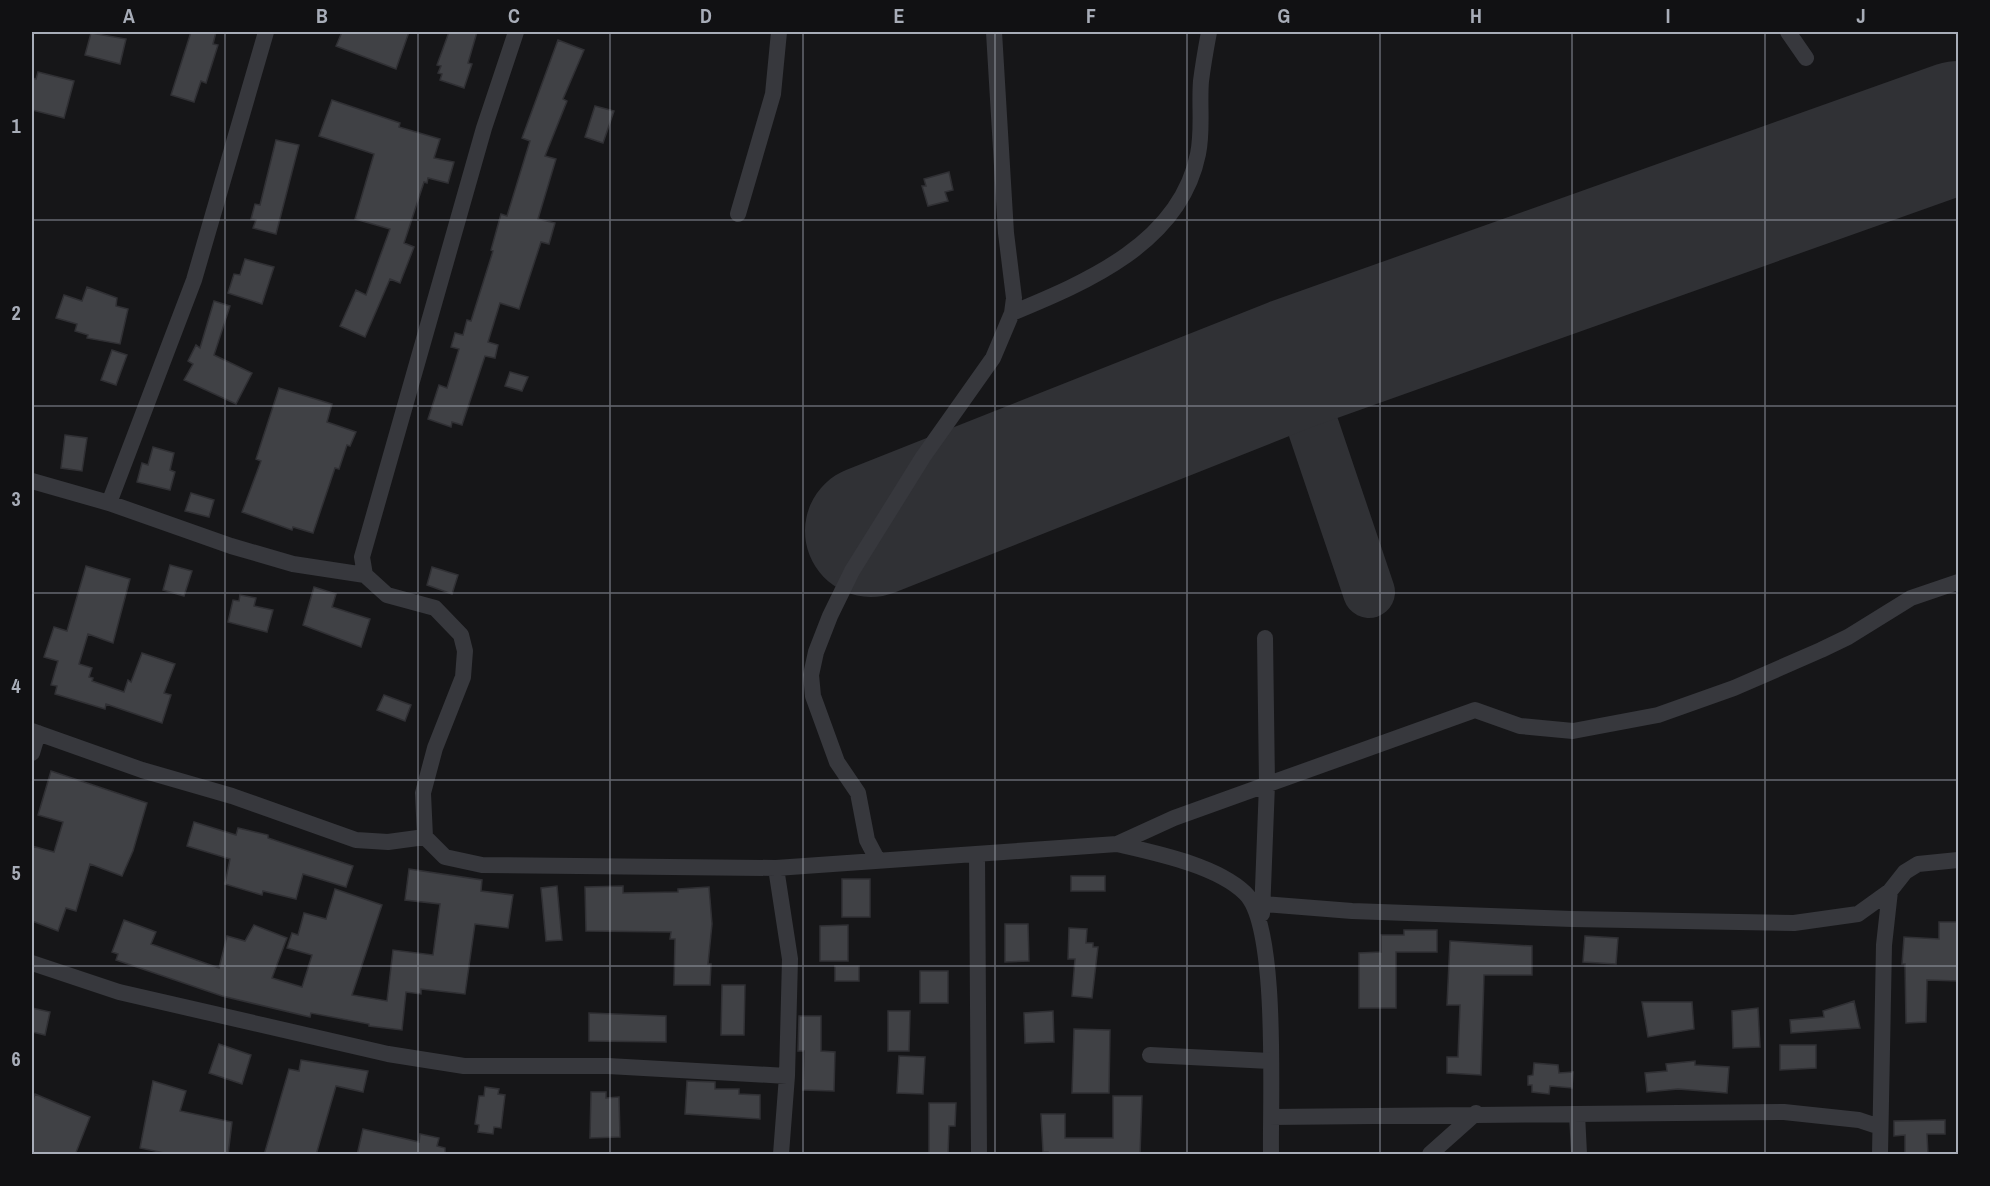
<svg xmlns="http://www.w3.org/2000/svg" width="1990" height="1186" viewBox="0 0 1990 1186" font-family="'Archivo Narrow',sans-serif">
<rect width="100%" height="100%" fill="#161618"/>
<g fill="none" stroke-linecap="round" stroke-linejoin="round">
<!-- taxiway -->
<path stroke="#303135" stroke-width="52" d="M1292 364 1369 592"/>
<!-- runway -->
<path stroke="#303135" stroke-width="132" d="M871 531 1292 364 1958 127"/>
</g>
<!-- building -->
<path fill="#404145" stroke="#303034" stroke-width="1.5" d="M191 32H216L213 44 218 45 206 83 201 81 194 102 171 95Z
M342 32H409L396 69 336 46Z
M449 32H477L468 63 472 64 464 88 440 80 442 74 438 73 441 66 437 65Z
M91 33 126 39 120 64 85 55Z
M558 40 584 50 563 99 567 101 545 156 556 159 538 219 555 223 549 244 541 242 519 309 500 303 488 342 498 345 495 358 485 356 462 425 452 422 451 427 428 419 439 385 447 388 459 349 451 347 455 333 463 335 467 320 471 321 493 251 491 250 501 214 507 216 530 141 522 138Z
M38 72 74 81 64 118 32 110V78L36 79Z
M332 100 400 123 399 127 440 139 434 158 454 162 448 183 428 178 427 183 424 182 404 243 414 247 400 283 390 279 365 337 340 326 356 290 366 295 390 229 355 219 374 154 319 136Z
M595 106 614 111 603 143 585 137Z
M276 140 299 145 276 234 253 228 256 220 251 219 255 204 260 205Z
M949 172 953 190 945 192 948 201 928 206 922 186H926L924 179Z
M245 259 274 267 262 304 228 293 234 274 240 275Z
M87 287 117 298 116 306 128 309 120 344 87 338 88 335 75 331 77 324 56 318 64 295 82 301Z
M214 301 230 306 214 355 252 373 236 404 184 380 193 364 188 361 196 345 200 348Z
M112 350 127 355 116 385 101 380Z
M510 372 528 377 522 391 505 386Z
M279 388 332 404 327 422 356 432 350 446 347 445 339 469 335 468 313 533 293 527 292 530 242 512 261 461 256 459Z
M65 435 87 438 82 471 61 468Z
M153 447 174 453 170 470 175 472 170 490 137 482 142 463 148 465Z
M191 493 214 500 209 517 185 511Z
M170 565 192 571 184 596 163 590Z
M86 566 130 579 113 643 88 634 79 664 92 668 89 677 93 678 92 681 124 692 128 680 131 682 142 653 175 664 164 693 171 695 162 723 106 704 105 709 55 694 57 686 51 685 58 661 44 657 54 627 67 631Z
M432 567 458 575 452 594 427 585Z
M314 587 336 594 332 607 370 619 361 647 303 625Z
M240 595 256 598 254 606 273 610 267 632 228 622 233 600 239 601Z
M384 695 411 705 405 721 377 710Z
M51 771 147 803 133 851 122 876 90 864 76 911 66 908 58 931 32 921V846L54 852 63 822 38 815Z
M194 822 236 835 238 828 268 835V838L353 866 346 887 303 874 296 899 263 891 262 895 225 884 230 859 187 846Z
M409 869 482 880 481 891 513 895 508 928 475 924 465 994 421 989V994L406 992 402 1030 369 1026V1024L311 1013 310 1017 222 996 116 960 118 954 112 952 124 920 156 932 151 944 219 968 227 936 245 941 254 925 287 938 272 978 302 987 312 955 287 948 292 933 298 935 304 913 326 919 335 889 382 905 352 995 387 1001 393 950 433 955 440 904 405 900Z
M1071 876H1105V891H1071Z
M842 879H870V917H842Z
M557 886 562 940 546 941 541 888Z
M623 886V893L678 892V889L709 887 712 924 708 964H711L710 985H674L675 939H670L671 932 586 931 585 887Z
M1939 922H1959V981L1927 980 1926 1022 1906 1023 1905 964H1902L1904 937 1939 939Z
M1005 924H1028L1029 961 1005 962Z
M848 925V961H820V926Z
M1069 928 1087 929 1086 943H1093V947H1098L1092 998 1072 996 1075 959H1068Z
M1404 930H1437V952H1396V1008H1359V953L1381 952V935H1404Z
M1585 936 1618 938 1616 964 1583 962Z
M1450 941 1532 946V975H1484L1481 1075 1447 1073V1057H1458L1460 1005H1447Z
M835 966H859V981H835Z
M920 971H948V1003H920Z
M722 985H745L744 1035H721Z
M1854 1001 1860 1028 1791 1033 1790 1020 1824 1017 1823 1011Z
M1642 1002H1692L1694 1029 1648 1037Z
M32 1008 50 1012 45 1035 32 1032Z
M1758 1008 1760 1047 1733 1048 1732 1011Z
M888 1011H910L909 1051H888Z
M1053 1011 1054 1042 1025 1043 1024 1013Z
M589 1013 666 1016V1042L589 1041Z
M799 1016H821V1051L835 1052 834 1091 803 1090 804 1051H798Z
M1074 1029 1110 1030 1109 1093H1072Z
M219 1044 251 1055 242 1084 209 1073Z
M1780 1045H1816V1068L1780 1070Z
M899 1056 925 1057 923 1094 897 1093Z
M301 1060 368 1071 363 1092 336 1086 316 1155H264L289 1069 299 1071Z
M1695 1061V1065L1729 1067 1727 1093 1678 1089 1647 1092 1645 1073 1667 1071 1666 1064Z
M1534 1063 1558 1065 1559 1073 1573 1072 1572 1088 1550 1086 1549 1094 1532 1092V1085H1528V1076L1533 1075Z
M153 1081 186 1091 180 1111 232 1122 228 1155H174L140 1148Z
M687 1081 715 1082V1089H739V1094L760 1095V1119L685 1114Z
M485 1087 499 1089 498 1094 505 1095 501 1128 494 1127 493 1134 478 1132 479 1125 475 1124 479 1096H484Z
M591 1092H606V1098L619 1097 620 1137 590 1138Z
M35 1094 90 1117 75 1155H32V1103Z
M1113 1096H1142L1140 1155H1048V1152H1043L1041 1114H1065V1138H1113Z
M929 1103H956L955 1126H949L948 1155H929Z
M1945 1120V1134H1927L1928 1155H1905V1135L1894 1136V1121Z
M363 1129 419 1142 420 1134 439 1138 437 1146 445 1148V1155H357Z"/>
<g fill="none" stroke-linecap="round" stroke-linejoin="round">
<!-- minor -->
<path stroke="#37383d" stroke-width="16" d="M516 32 484 128 362 557 365 575 387 595 435 608 461 635 465 651 463 677 435 748 423 793 425 837 445 857 482 865 776 868 1117 844C1155 853 1216 865 1245 893 1279 925 1270 1103 1271 1154
M1788 32 1806 58
M738 214 773 94 779 32
M1012 313C1087 282 1180 243 1198 154 1203 130 1199 105 1201 81 1203 65 1206 48 1209 32
M32 481 109 503 231 546 293 564 365 575
M109 503 194 280 266 32
M32 731 142 770 232 796 356 840 388 842 425 837
M32 753 38 733
M1117 844 1174 818 1475 710 1520 726 1573 731 1658 715 1734 688 1821 650 1848 637 1911 598 1958 582
M977 855 979 1154
M877 859 867 840 858 793 837 762 813 696 811 675 816 652 830 616 852 571 923 457 993 358 1012 313 1014 298 1006 233 994 32
M776 868 790 959 787 1076 781 1154
M1264 904 1352 911 1572 919 1794 923 1858 914 1890 891 1905 872 1918 864 1958 860
M1262 914 1267 784 1265 638
M32 963 119 992 388 1054 464 1066H608L787 1076
M1150 1055 1270 1061
M1577 1114 1579 1154
M1271 1117 1784 1112 1859 1120 1880 1127
M1430 1154 1476 1113
M1880 1154 1884 945 1890 891"/>
</g>
<!-- grid -->
<path fill="none" stroke="#a8adb8" stroke-width="1.5" stroke-opacity="0.55" d="M225 32V1154M418 32V1154M610 32V1154M803 32V1154M995 32V1154M1187 32V1154M1380 32V1154M1572 32V1154M1765 32V1154M32 220H1958M32 406H1958M32 593H1958M32 780H1958M32 966H1958"/>
<!-- border -->
<rect width="1990" height="1186" fill="none" stroke="#111113" stroke-width="66"/>
<rect x="33" y="33" width="1924" height="1120" fill="none" stroke="#a8adb8" stroke-width="2"/>
<g font-size="20" text-anchor="middle" font-weight="bold" fill="#a8adb8">
<text x="129" y="23">A</text>
<text x="322" y="23">B</text>
<text x="514" y="23">C</text>
<text x="706" y="23">D</text>
<text x="899" y="23">E</text>
<text x="1091" y="23">F</text>
<text x="1284" y="23">G</text>
<text x="1476" y="23">H</text>
<text x="1668" y="23">I</text>
<text x="1861" y="23">J</text>
<text x="16" y="133">1</text>
<text x="16" y="320">2</text>
<text x="16" y="506">3</text>
<text x="16" y="693">4</text>
<text x="16" y="880">5</text>
<text x="16" y="1066">6</text>
</g>
</svg>
